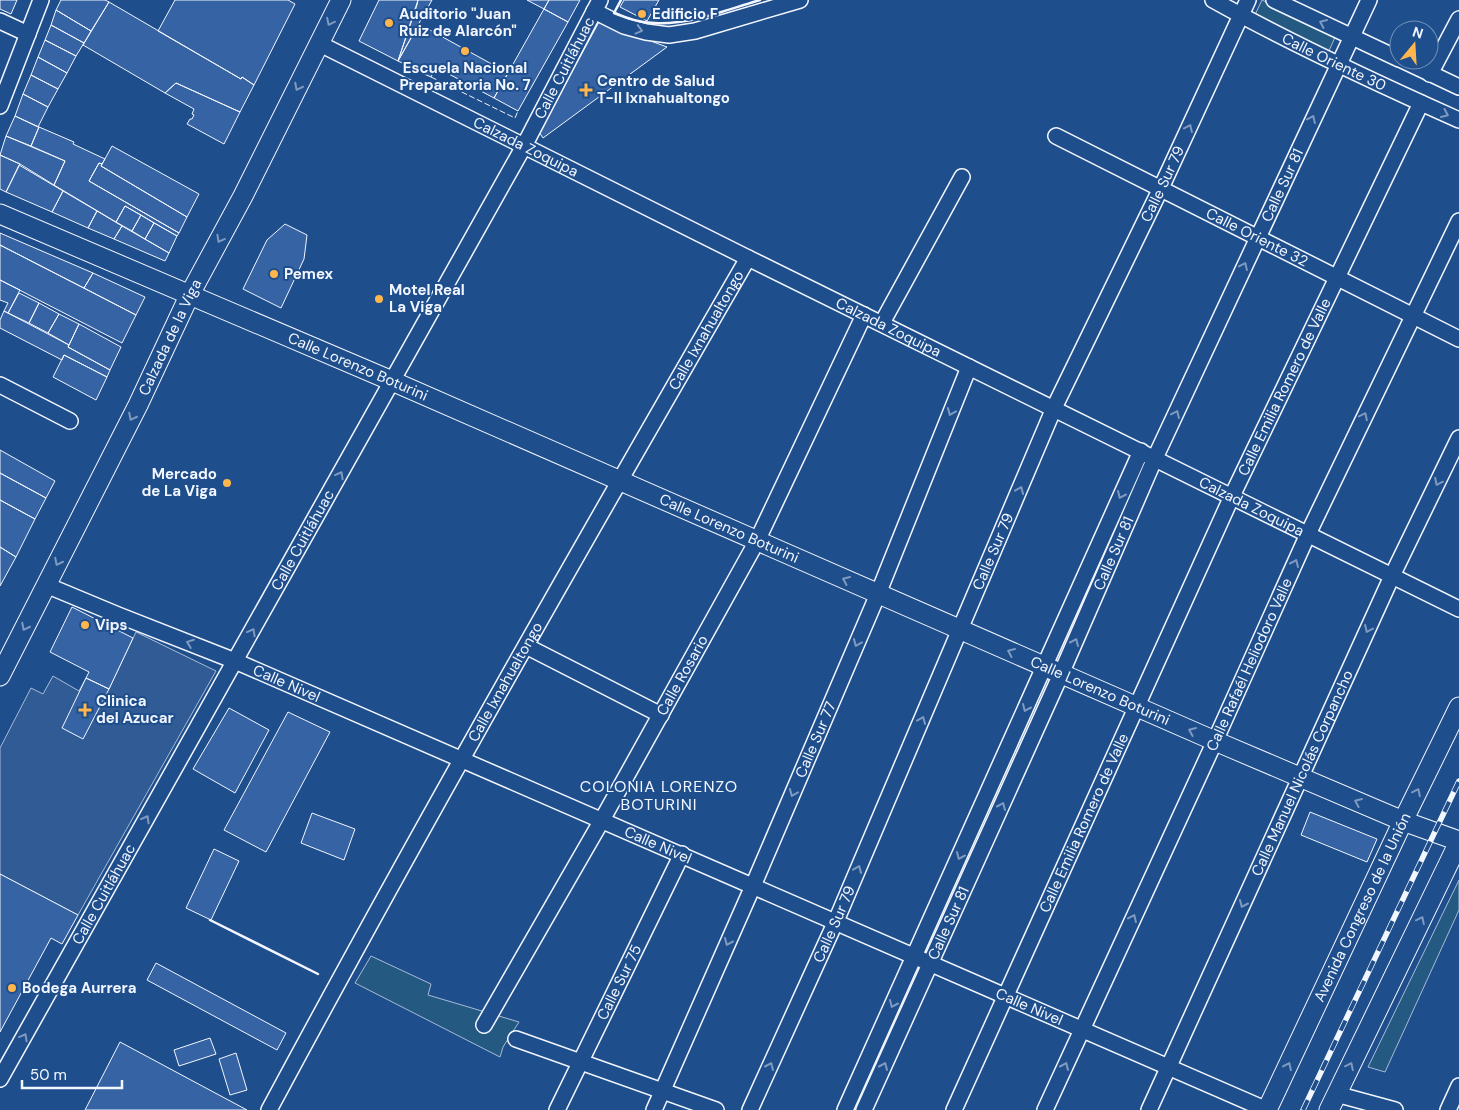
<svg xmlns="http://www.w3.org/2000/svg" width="1459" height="1110" viewBox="0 0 1459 1110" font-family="'DM Sans',sans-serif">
<rect width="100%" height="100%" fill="#1f4e8c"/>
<!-- green -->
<path fill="#245a82" stroke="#a8bbd7" d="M1262 0 1336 35 1328 53 1254 17Z
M1459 880V910L1385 1072 1368 1067Z
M371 956 431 984 428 995 519 1022 503 1047 500 1057 355 983Z"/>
<!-- parking -->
<path fill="#305b95" stroke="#a8bbd7" d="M136 632 216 671 78 915 0 874V748L31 688 43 694 53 676 79 691 86 678 109 689Z"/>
<!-- building -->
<path fill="#3563a3" stroke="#f2f6ff" d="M0 0H17L11 14 0 9Z
M61 0H105L109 2 91 31 56 10Z
M175 0H288L295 4 254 85 242 77 241 79 158 31Z
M379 0H418L398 61 359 41Z
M418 0H432L398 61 417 5Z
M527 0H549L544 9Z
M549 0H580L568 22 544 9Z
M624 0H659L647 21 620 7Z
M109 2 241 79 242 77 254 85 240 112 176 83 165 93 83 45Z
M544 9 568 22 518 111 494 98Z
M56 10 91 31 84 43 51 25Z
M599 22 667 47 543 138 539 132Z
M419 24 508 73 494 98 430 64 424 74 398 61Z
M51 25 84 43 76 56 45 40Z
M45 40 76 56 67 73 38 57Z
M38 57 67 73 58 89 31 75Z
M430 64 436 67 431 77 424 74Z
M31 75 58 89 48 107 23 94Z
M176 83 240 112 224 144 187 124 190 119H192L194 115 192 114 194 109 165 93Z
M23 94 48 107 38 127 15 116Z
M15 116 39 127 31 146 6 136Z
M39 127 74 142 73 144 105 159 102 164 99 163 89 181 179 233 177 236 125 206 116 222 54 185 65 161 31 146Z
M6 136 65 161 54 185 20 164 0 155Z
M112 146 199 194 187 217 101 166Z
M0 155 20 164 6 192 0 189Z
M99 163 102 164 101 166 187 217 179 233 89 181Z
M19 165 63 191 52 212 6 192Z
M63 191 97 211 88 228 52 212Z
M125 206 141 215 132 231 116 222Z
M97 211 122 226 114 239 88 228Z
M141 215 154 223 145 239 132 231Z
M154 223 177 236 169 253 145 239Z
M285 224 307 235 304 259 281 308 243 289 267 240Z
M122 226 169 253 165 261 114 239Z
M0 233 93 273 84 288 0 245Z
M0 245 136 315 122 343 0 280Z
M93 273 145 297 136 315 84 288Z
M0 280 20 290 8 313 4 311 8 303 0 300Z
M19 293 39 303 29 323 8 313Z
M39 303 59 314 48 333 29 323Z
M4 311 69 345 68 347 110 370 107 377 64 355 62 360 0 328V320Z
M59 314 79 324 69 345 48 333Z
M79 324 121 347 110 370 68 347Z
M64 355 107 377 96 400 53 377Z
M0 450 55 481 46 498 0 473Z
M0 473 46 498 35 519 0 500Z
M0 500 35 519 16 557 0 547Z
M0 547 16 557 0 586Z
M72 607 133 638 109 689 86 678 89 672 50 652Z
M86 678 109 689 83 739 62 728Z
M229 708 269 730 235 793 193 769Z
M288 712 330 732 266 852 224 830Z
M1310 812 1377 839 1367 862 1301 835Z
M312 813 355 829 344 860 301 843Z
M214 849 239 861 211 920 186 908Z
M0 874 78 915 62 944 51 938 0 1032Z
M156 963 286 1033 277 1050 147 980Z
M210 1038 216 1054 179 1066 174 1050Z
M120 1042 247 1110H85Z
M236 1053 247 1090 230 1095 219 1059Z"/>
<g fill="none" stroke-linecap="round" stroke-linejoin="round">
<!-- minor casing -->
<g stroke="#f2f6ff" stroke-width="18">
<g id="minor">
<path id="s1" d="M1213 0C1292 44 1376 83 1459 120"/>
<path d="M1274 0 1399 59"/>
<path d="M594 11 624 26 646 32 669 35 695 31 800 0"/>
<path d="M0 21 28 34"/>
<path id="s2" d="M320 44 748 258 1459 609"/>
<path d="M1402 60 1459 87"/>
<path d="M1430 74 1459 19"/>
<path d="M0 106 41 0"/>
<path id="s3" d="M1056 136 1459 339"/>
<path d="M882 323 962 177"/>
<path d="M0 385 70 421"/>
<path id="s4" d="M46 585 118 615 235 661 1267 1110"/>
<path d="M526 646 661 715"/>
<path id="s5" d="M484 1025 602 820 757 541 864 315"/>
<path d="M516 1039 716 1110"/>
<path id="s6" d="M0 1079 524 146 600 0"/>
<path d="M1336 1094 1395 1110"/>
<path id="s7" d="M269 1110C423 823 585 540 748 258"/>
<path id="s8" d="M557 1110 682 854"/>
<path id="s9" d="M654 1110 753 886 878 594 969 367"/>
<path id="s10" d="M750 1110 836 921 1054 408 1161 188 1248 0"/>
<path d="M845 1110 1141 451"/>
<path id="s11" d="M864 1110 1061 674 1155 458 1369 0"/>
<path id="s12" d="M954 1110 1232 496 1421 103"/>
<path id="s13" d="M1045 1110 1215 741 1308 534 1459 221"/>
<path id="s14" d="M1149 1110 1392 576 1459 438"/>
<path d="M1448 1110 1459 1086"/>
</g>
</g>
<!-- major casing -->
<g stroke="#f2f6ff" stroke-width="21">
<g id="major">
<path id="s15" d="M0 214 392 381 1215 741 1403 821 1459 841"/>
<path id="s16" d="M0 676 138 405 190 294 243 196 341 0"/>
<path id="s17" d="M1267 1110 1403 821 1459 707"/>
<path d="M1329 1110 1459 842"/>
</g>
</g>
<!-- minor -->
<use href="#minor" stroke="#1f4e8c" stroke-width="15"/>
<!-- major -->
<use href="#major" stroke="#1f4e8c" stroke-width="19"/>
<!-- rail casing -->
<g stroke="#f2f6ff" stroke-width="5.5">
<path id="rail" d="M1303 1110 1459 781"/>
</g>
<!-- rail -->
<use href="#rail" stroke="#1f4e8c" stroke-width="4" stroke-dasharray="11" stroke-linecap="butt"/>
<!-- fence -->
<path stroke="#f2f6ff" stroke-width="1" stroke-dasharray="6 2.5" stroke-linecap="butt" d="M431 77 515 118 518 111"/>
<!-- wall -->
<path stroke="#f2f6ff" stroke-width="2.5" d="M621 0 614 13C627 18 640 23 655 23 690 25 726 10 760 0
M210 920 318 974"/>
</g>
<!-- one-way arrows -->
<defs><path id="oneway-chevron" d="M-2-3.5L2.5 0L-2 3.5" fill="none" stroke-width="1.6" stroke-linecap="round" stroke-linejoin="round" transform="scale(1.25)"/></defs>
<g stroke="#7e9ac0">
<use href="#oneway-chevron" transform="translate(330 22) rotate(116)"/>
<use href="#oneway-chevron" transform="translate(1323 23) rotate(-156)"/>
<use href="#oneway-chevron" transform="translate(639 30) rotate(15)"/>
<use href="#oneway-chevron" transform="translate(298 87) rotate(117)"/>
<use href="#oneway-chevron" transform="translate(1445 114) rotate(24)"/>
<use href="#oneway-chevron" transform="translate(1312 119) rotate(-65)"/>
<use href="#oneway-chevron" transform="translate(1189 128) rotate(-65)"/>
<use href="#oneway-chevron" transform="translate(220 239) rotate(119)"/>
<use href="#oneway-chevron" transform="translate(1244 266) rotate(-65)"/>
<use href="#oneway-chevron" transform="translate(951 412) rotate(112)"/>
<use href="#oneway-chevron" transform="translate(1176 414) rotate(-65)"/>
<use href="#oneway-chevron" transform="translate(1364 416) rotate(-64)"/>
<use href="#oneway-chevron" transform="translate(132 417) rotate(117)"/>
<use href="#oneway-chevron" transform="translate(340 475) rotate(-61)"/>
<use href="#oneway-chevron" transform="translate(1438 482) rotate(116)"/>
<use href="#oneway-chevron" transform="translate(1020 490) rotate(-67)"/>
<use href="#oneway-chevron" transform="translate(1121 495) rotate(114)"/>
<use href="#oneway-chevron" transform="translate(58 562) rotate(117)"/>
<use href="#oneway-chevron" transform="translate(1295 563) rotate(-66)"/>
<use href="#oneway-chevron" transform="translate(846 580) rotate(-156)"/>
<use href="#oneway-chevron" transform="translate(25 627) rotate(117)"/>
<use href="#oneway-chevron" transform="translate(1368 629) rotate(115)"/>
<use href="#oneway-chevron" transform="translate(252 632) rotate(-61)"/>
<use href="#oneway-chevron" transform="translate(1075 642) rotate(-66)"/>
<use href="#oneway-chevron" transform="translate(190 643) rotate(-159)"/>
<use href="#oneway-chevron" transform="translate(857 643) rotate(113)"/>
<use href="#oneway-chevron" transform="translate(1011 652) rotate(-156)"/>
<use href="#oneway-chevron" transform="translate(1026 708) rotate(114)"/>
<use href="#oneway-chevron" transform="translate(922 720) rotate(-67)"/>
<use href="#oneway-chevron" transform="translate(1192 731) rotate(-157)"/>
<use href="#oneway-chevron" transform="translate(1417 792) rotate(-64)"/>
<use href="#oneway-chevron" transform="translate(793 793) rotate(113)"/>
<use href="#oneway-chevron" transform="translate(1358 802) rotate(-157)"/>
<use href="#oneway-chevron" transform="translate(1002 806) rotate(-66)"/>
<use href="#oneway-chevron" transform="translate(146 819) rotate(-61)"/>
<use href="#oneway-chevron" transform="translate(960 856) rotate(114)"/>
<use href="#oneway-chevron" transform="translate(858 869) rotate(-67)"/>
<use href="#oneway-chevron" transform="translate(1243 904) rotate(114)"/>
<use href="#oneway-chevron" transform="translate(1133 918) rotate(-65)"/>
<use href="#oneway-chevron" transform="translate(1421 920) rotate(-64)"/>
<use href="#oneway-chevron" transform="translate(728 942) rotate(114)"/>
<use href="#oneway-chevron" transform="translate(893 1004) rotate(114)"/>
<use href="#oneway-chevron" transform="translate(24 1037) rotate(-61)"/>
<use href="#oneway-chevron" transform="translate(770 1066) rotate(-66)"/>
<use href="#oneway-chevron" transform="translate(884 1066) rotate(-66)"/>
<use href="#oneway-chevron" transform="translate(1065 1066) rotate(-66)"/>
<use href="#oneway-chevron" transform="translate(1288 1066) rotate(-65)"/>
<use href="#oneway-chevron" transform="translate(1350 1066) rotate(-64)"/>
</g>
<!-- markers -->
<g fill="#ffb74d" stroke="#1f4e8c" stroke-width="2">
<circle cx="642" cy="14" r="5"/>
<circle cx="389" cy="23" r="5"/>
<circle cx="465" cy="51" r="5"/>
<path d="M583.5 82.5h5v5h5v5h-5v5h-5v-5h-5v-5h5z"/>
<circle cx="274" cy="274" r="5"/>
<circle cx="379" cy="299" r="5"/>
<circle cx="227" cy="483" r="5"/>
<circle cx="85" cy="625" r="5"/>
<path d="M82.5 702.5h5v5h5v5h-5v5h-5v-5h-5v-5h5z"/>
<circle cx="12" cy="988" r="5"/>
</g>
<g text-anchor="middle" stroke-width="4" stroke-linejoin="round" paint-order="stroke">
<!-- poi labels -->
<g font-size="15" font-weight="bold" fill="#f2f6ff" stroke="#1f4e8c" text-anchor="start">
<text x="399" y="19">Auditorio "Juan<tspan x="399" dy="17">Ruiz de Alarcón"</tspan></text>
<text x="652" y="19">Edificio F</text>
<text x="465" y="73" text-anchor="middle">Escuela Nacional<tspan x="465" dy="17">Preparatoria No. 7</tspan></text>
<text x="597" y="86">Centro de Salud<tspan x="597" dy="17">T-II Ixnahualtongo</tspan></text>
<text x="284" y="279">Pemex</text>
<text x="389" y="295">Motel Real<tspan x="389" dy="17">La Viga</tspan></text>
<text x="217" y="479" text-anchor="end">Mercado<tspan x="217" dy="17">de La Viga</tspan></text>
<text x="95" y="630">Vips</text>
<text x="96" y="706">Clinica<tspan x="96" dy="17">del Azucar</tspan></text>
<text x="22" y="993">Bodega Aurrera</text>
</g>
<!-- street labels -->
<g font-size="15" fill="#f2f6ff" stroke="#1f4e8c">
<text dy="5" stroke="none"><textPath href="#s1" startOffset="136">Calle Oriente 30</textPath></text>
<text dy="5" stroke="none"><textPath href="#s6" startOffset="1158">Calle Cuitláhuac</textPath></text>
<text dy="5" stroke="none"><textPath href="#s2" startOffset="230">Calzada Zoquipa</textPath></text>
<text dy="5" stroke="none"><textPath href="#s10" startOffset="1014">Calle Sur 79</textPath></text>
<text dy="5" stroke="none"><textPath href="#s11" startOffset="1015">Calle Sur 81</textPath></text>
<text dy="5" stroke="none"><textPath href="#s3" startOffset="225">Calle Oriente 32</textPath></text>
<text dy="5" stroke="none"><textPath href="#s2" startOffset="635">Calzada Zoquipa</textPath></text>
<text dy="5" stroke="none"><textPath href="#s7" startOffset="894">Calle Ixnahualtongo</textPath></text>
<text dy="5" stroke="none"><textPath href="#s16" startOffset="379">Calzada de la Viga</textPath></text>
<text dy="5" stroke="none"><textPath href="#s15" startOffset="389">Calle Lorenzo Boturini</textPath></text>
<text dy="5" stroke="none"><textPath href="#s12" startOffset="795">Calle Emilia Romero de Valle</textPath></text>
<text dy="5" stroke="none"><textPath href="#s2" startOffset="1040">Calzada Zoquipa</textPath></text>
<text dy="5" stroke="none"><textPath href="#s15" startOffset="794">Calle Lorenzo Boturini</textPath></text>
<text dy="5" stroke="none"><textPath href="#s6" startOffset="618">Calle Cuitláhuac</textPath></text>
<text dy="5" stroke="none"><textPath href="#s10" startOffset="609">Calle Sur 79</textPath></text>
<text dy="5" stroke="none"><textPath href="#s11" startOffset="610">Calle Sur 81</textPath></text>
<text dy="5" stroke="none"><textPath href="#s13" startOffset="490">Calle Rafaél Heliodoro Valle</textPath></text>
<text dy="5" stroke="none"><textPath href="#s5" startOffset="402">Calle Rosario</textPath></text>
<text dy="5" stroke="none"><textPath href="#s4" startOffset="260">Calle Nivel</textPath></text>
<text dy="5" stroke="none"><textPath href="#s7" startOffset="489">Calle Ixnahualtongo</textPath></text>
<text dy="5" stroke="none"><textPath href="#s15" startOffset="1199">Calle Lorenzo Boturini</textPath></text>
<text dy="5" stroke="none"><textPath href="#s9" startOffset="404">Calle Sur 77</textPath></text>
<text dy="5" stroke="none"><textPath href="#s14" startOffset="370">Calle Manuel Nicolás Corpancho</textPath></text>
<text dy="5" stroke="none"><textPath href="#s12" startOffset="315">Calle Emilia Romero de Valle</textPath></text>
<text dy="5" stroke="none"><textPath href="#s4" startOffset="665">Calle Nivel</textPath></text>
<text dy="5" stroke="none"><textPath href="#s6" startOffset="212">Calle Cuitláhuac</textPath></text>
<text dy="5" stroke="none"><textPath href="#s17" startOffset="224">Avenida Congreso de la Unión</textPath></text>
<text dy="5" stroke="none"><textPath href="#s11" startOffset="205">Calle Sur 81</textPath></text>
<text dy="5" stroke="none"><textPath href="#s10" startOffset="204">Calle Sur 79</textPath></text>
<text dy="5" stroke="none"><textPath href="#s8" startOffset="142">Calle Sur 75</textPath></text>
<text dy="5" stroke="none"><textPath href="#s4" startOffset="1070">Calle Nivel</textPath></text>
</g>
<!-- neighbourhood labels -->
<g font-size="16" letter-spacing="1" fill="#f2f6ff" stroke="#1f4e8c">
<text x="659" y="792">COLONIA LORENZO<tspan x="659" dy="18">BOTURINI</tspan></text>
</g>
</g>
<!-- north arrow -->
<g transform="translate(1414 45) rotate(18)"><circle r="24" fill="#1f4e8c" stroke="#7391ba"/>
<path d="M0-4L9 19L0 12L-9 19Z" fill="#ffb74d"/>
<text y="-8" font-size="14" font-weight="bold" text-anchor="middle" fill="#f2f6ff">N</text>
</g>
<!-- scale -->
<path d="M22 1080v8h100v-8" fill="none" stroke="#f2f6ff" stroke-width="2.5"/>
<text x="30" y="1080" font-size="15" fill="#f2f6ff" stroke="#1f4e8c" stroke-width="4" paint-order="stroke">50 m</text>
</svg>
